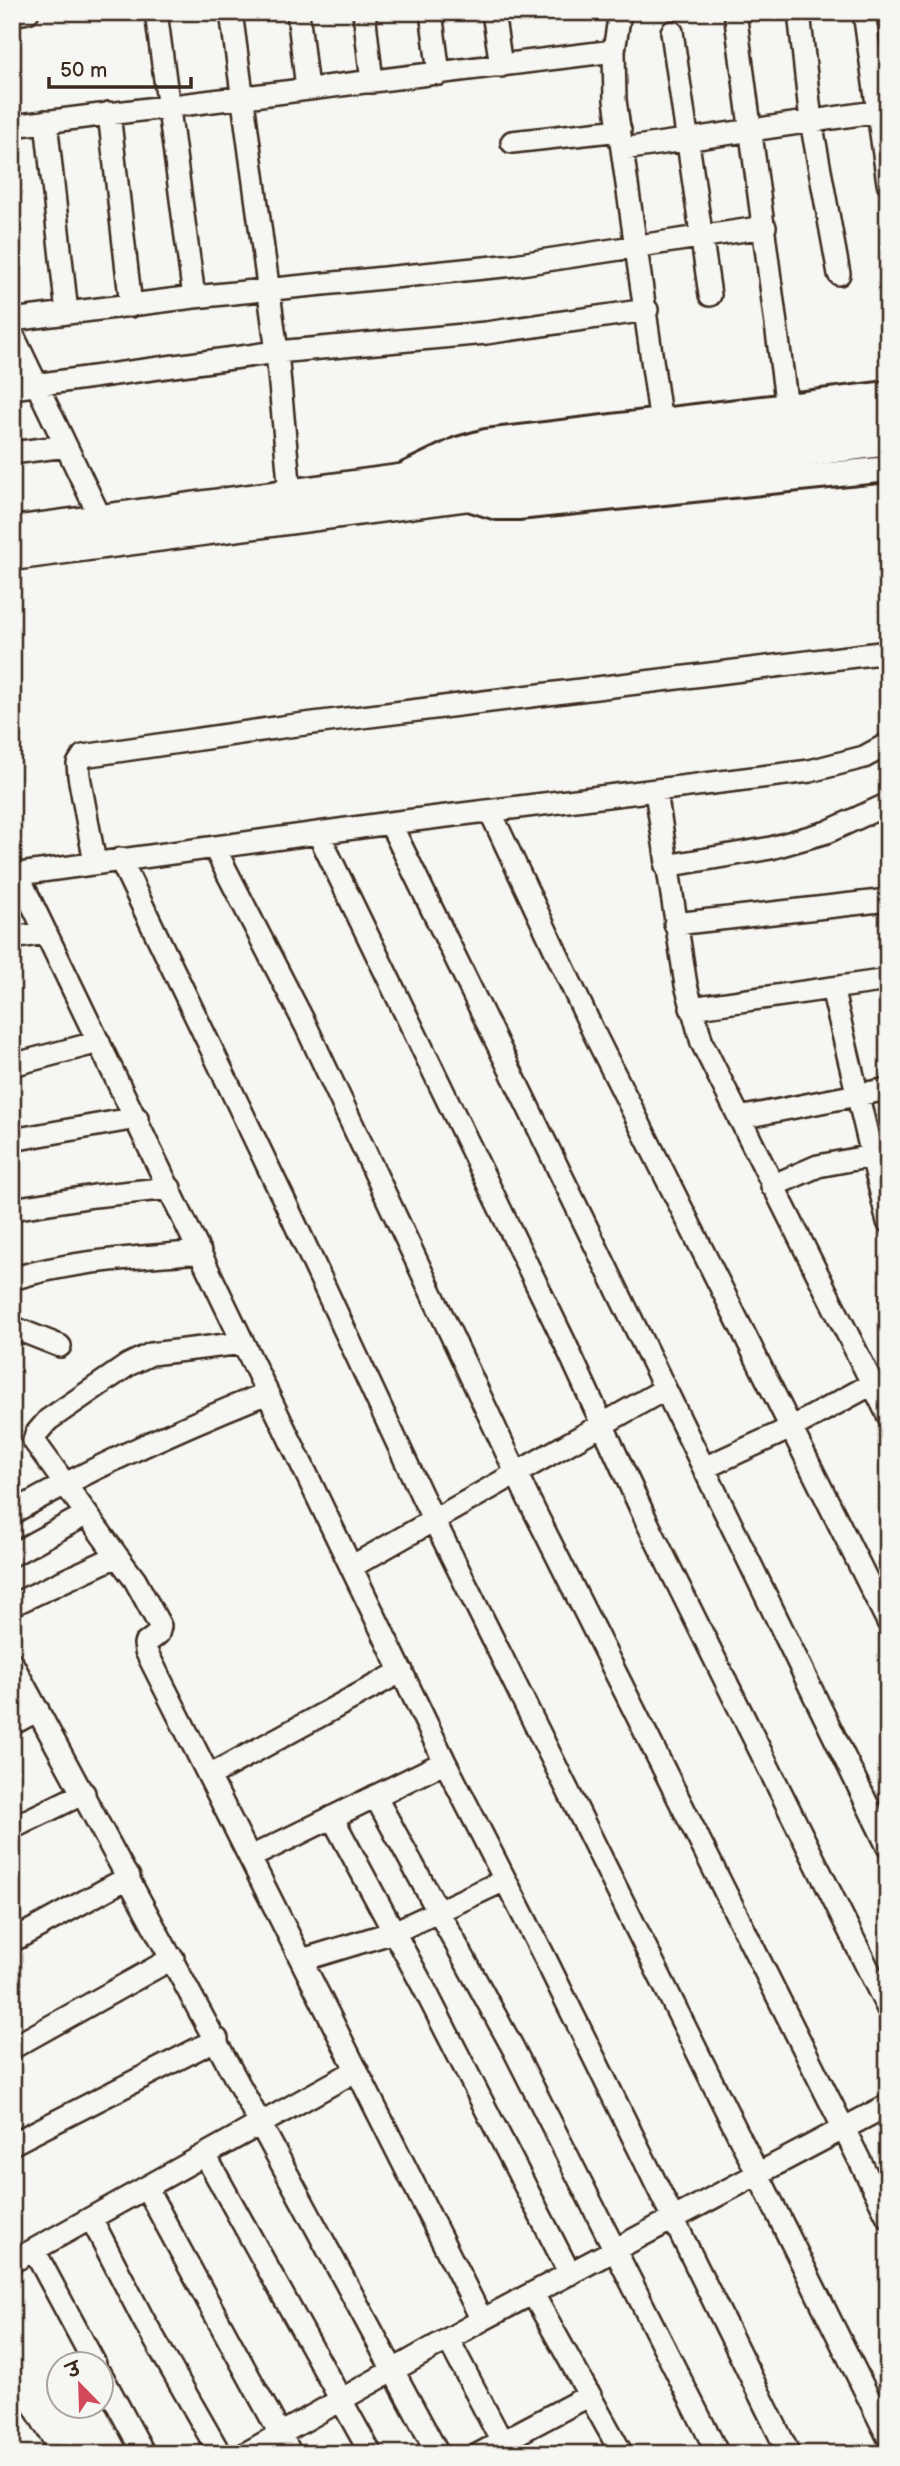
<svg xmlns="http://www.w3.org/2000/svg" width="900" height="2466" viewBox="0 0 900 2466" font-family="'Balsamiq Sans','Playpen Sans Deva',sans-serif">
<rect width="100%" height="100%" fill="#f6f6f2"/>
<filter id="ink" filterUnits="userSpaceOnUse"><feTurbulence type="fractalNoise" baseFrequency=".0143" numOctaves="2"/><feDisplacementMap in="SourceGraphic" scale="14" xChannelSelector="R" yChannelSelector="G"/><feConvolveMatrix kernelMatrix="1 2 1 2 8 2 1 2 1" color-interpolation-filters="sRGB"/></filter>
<g filter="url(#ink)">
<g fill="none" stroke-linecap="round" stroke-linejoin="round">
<!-- minor casing -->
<g stroke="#3b2a1e" stroke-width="26">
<path id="minor" d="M156 12 194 297
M231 12 277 352 290 493
M298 12 307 89
M364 12 372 82
M431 12 439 74
M493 12 501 66
M735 12 787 408
M799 12 811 121 839 274
M864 12 888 183
M12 15 28 12
M672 32 710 295
M614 51 615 100 661 423
M109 113 131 306
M46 121 67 313
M12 126 614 51 620 12
M512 142 620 130
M623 149 888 110
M12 320 194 297 514 265 765 227
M12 333 101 519 103 531
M12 388 277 352 486 333 647 310
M12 453 66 446
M656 792 686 985 702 1043 888 1415
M490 811 593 1031 888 1622
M390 823 888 1847
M318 833 565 1343 647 1522 888 2009
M214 847 306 1026 528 1498 888 2217
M120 859 285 1202 422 1496 888 2437
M95 863 79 776 78 764 83 756 289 726 888 652
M666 866 771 848 827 832 888 804
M12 875 390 823 810 771 864 757 888 744
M18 875 445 1762 547 1962 789 2454
M675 924 888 900
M12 938 46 933
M832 988 888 1222
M691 1008 888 980
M12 1065 99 1042
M739 1118 888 1089
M12 1140 137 1118
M772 1186 818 1166 888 1153
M12 1209 94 1196 170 1188
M12 1279C73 1260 137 1258 200 1252
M12 1327 60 1346
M704 1468 791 1428 872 1384
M12 1513C94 1466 180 1428 267 1393
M12 1555 85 1515
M117 1556 34 1441 36 1434 48 1420 128 1365 151 1354 243 1343
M351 1567 665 1389
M12 1605 117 1556 135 1580 160 1626 158 1634 145 1644 146 1651 482 2320
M12 1663 438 2454
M12 1724 38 1710
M211 1775 402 1671
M375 1796 513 2048 718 2454
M332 1817 424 1988 570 2274
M12 1828 84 1793
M251 1857 445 1762
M12 1941 129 1877
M302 1960 394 1932 505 1880
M12 2048 173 1958
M12 2144 217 2039
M205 2155 371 2454
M147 2189 291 2454
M92 2220 143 2319 220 2454
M35 2252 95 2364
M12 2262 357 2070
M533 2294 622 2454
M448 2339 502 2442
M102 2376 144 2454
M12 2415 35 2454
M245 2454 482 2320 888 2105
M479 2454 590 2395"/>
</g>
<!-- tertiary casing -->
<g stroke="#3b2a1e" stroke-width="30">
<path id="tertiary" d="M408 474 458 450 486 442 888 394
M466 497 497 507H518L888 469"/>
</g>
<!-- secondary casing -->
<g stroke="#3b2a1e" stroke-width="33">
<path id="secondary" d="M12 531 681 441 888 416
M12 556 888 441"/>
</g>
<!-- minor -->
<use href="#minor" stroke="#f6f6f2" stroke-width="21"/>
<!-- tertiary -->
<use href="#tertiary" stroke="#f6f6f2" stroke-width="24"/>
<!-- secondary -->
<use href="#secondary" stroke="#f6f6f2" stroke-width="28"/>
</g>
</g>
<!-- margin -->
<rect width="900" height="2466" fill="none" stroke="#f6f6f2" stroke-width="42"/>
<rect x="21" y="21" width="858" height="2424" fill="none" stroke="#3b2a1e" stroke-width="2.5" filter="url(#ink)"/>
<!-- north arrow -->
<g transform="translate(80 2385) rotate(337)"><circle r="33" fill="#f6f6f2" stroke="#aba49d" stroke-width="2"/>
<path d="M0-5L12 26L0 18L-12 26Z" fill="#d1495b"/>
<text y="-10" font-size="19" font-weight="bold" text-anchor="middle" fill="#3b2a1e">उ</text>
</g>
<!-- scale -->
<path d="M49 77v10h142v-10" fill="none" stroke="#3b2a1e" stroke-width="3.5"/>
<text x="60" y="77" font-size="21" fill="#3b2a1e" stroke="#f6f6f2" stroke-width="5" paint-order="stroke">50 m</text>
</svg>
